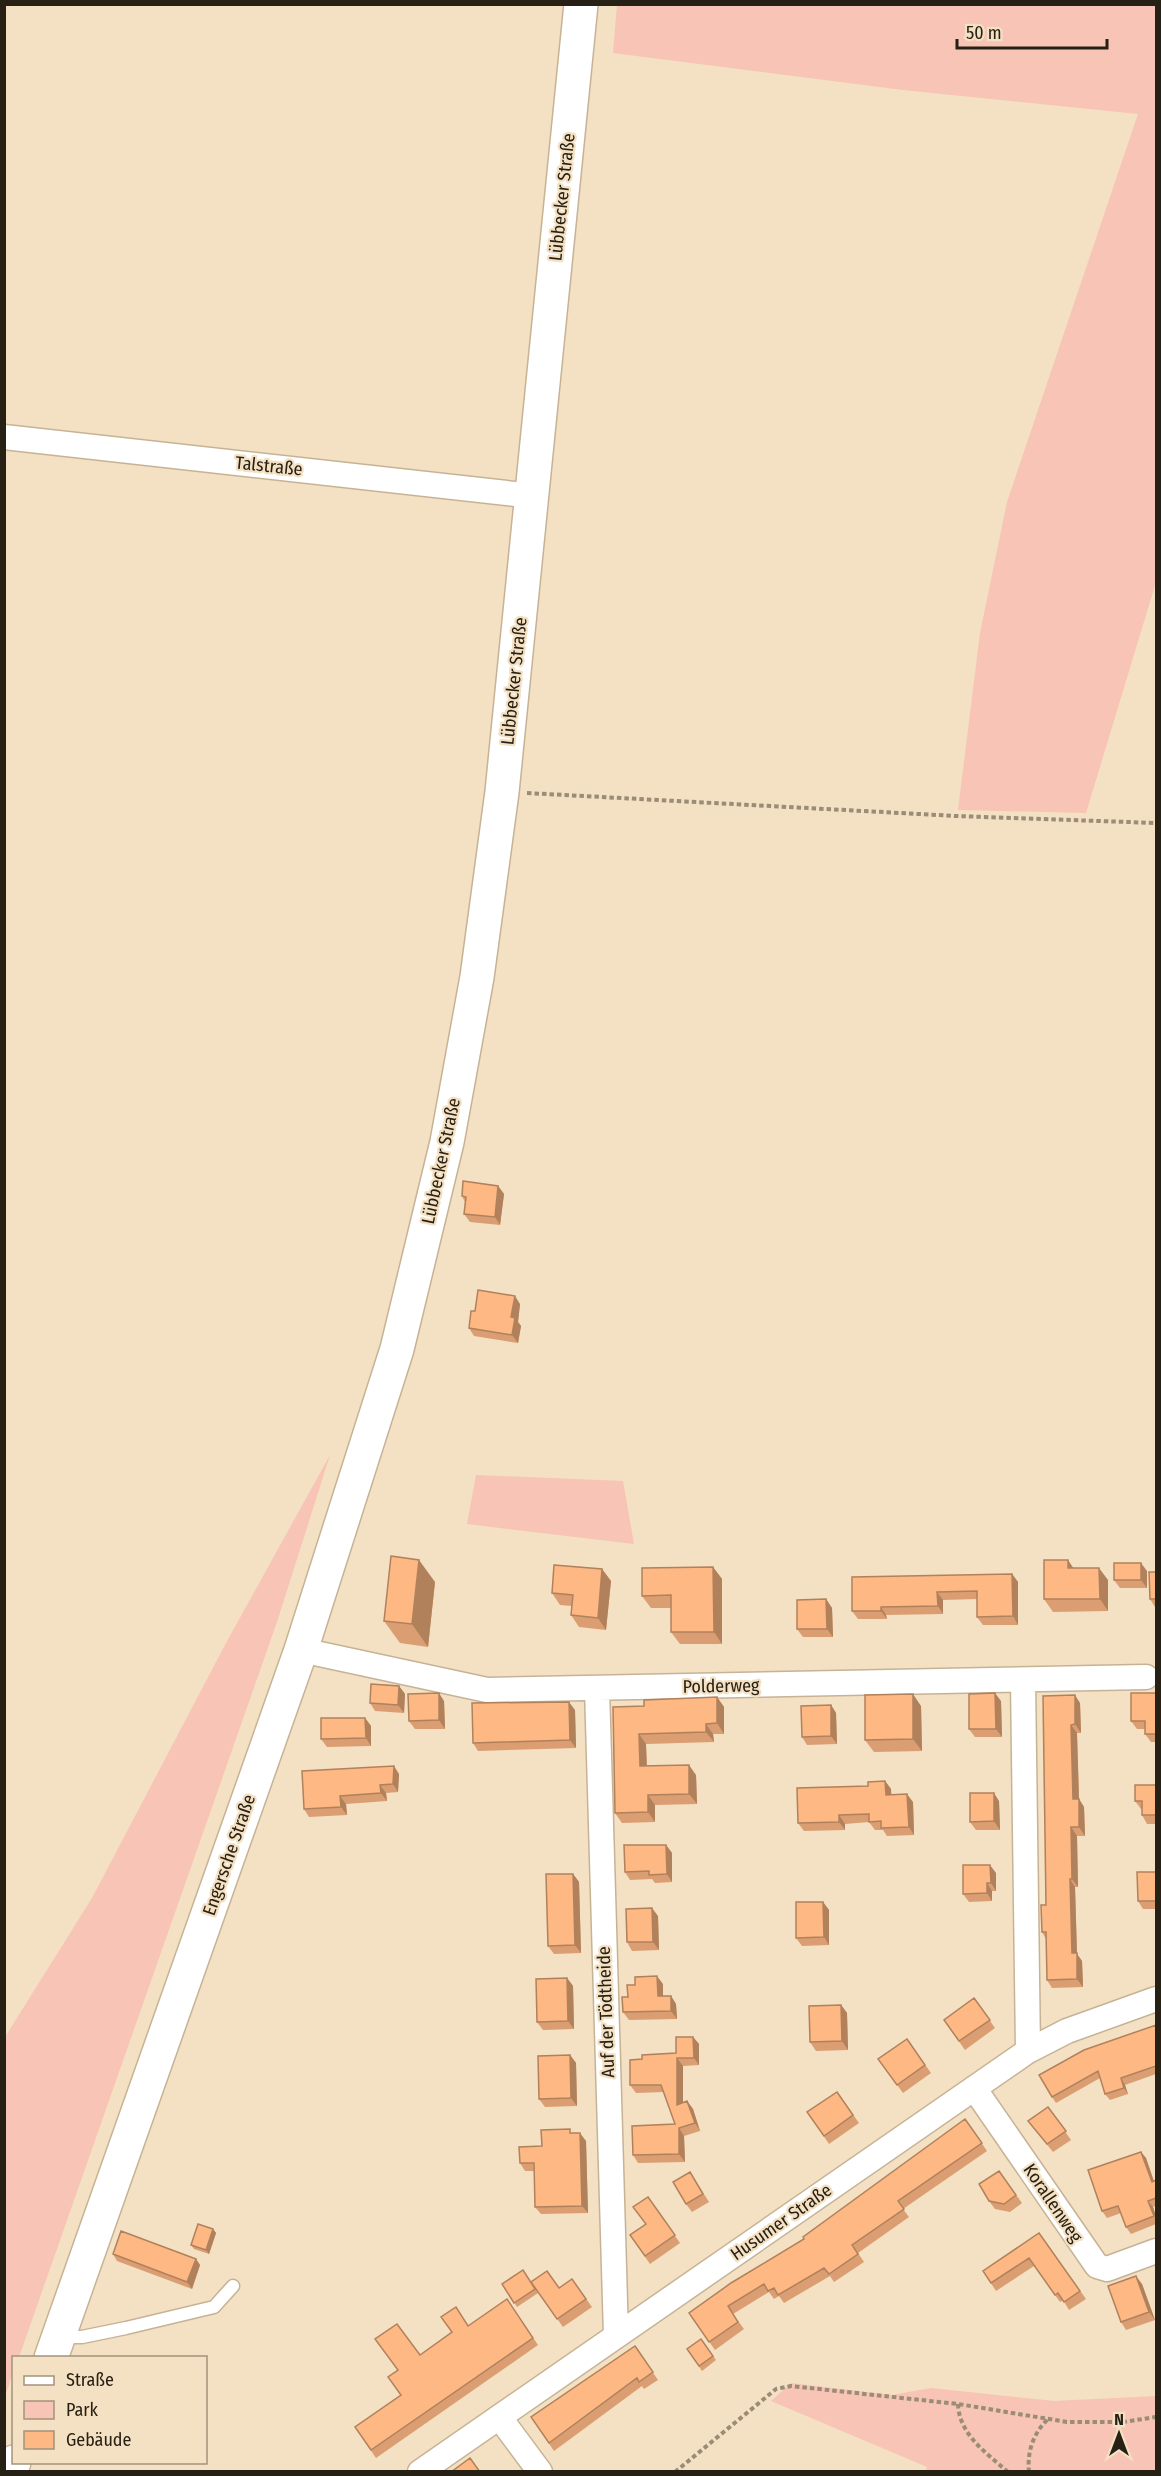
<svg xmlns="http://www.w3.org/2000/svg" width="1161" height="2476" viewBox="0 0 1161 2476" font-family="'Fira Sans Condensed',sans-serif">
<rect width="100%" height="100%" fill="#f4e0c2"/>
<!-- green -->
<path fill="#f7c4b5" d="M617 5H1156V582L1086 813 958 810 980 633 1007 502 1138 114 903 90 613 53Z
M330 1455 277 1622 19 2357 14 2358 13 2372 5 2397V2037L92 1898 226 1643Z
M476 1475 623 1481 634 1544 467 1524Z
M791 2383 892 2395 931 2388 1054 2401 1156 2396V2471H926L927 2467 771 2401Z"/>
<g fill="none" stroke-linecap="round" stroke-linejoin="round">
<!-- service casing -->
<g stroke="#c6b396" stroke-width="15">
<path id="service" d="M62 2337H82L126 2328 214 2307 233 2286"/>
</g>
<!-- minor casing -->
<g stroke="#c6b396" stroke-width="27">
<path id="minor" d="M4 437 533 496
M301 1650 487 1690 1146 1677
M1023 1680 1028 2051
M597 1688 616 2336
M974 2088 1097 2266 1107 2269 1156 2251
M500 2418 540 2472
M420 2472 1028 2051 1067 2031 1156 1999"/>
</g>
<!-- secondary casing -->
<g stroke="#c6b396" stroke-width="36">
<path id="secondary" d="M51 2358 301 1650 397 1349 447 1142 477 977 502 792 581 4
M10 2472 14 2462"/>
</g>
<!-- path -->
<path stroke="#9a8c76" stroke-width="4" stroke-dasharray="4.5 3" stroke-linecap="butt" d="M527 793 956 816 1156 823
M958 2404C959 2434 986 2453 1008 2472
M675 2472 776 2389 791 2386 958 2404 1067 2422H1123L1156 2417
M1029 2472C1027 2451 1033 2434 1048 2419"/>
<!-- service -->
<use href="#service" stroke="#fff" stroke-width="12"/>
<!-- minor -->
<use href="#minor" stroke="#fff" stroke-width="24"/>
<!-- secondary -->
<use href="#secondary" stroke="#fff" stroke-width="33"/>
</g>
<!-- wall -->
<path fill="#da9e72" d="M498 1186 504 1194 500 1225 470 1222 464 1214 465 1202 462 1196Z
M520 1304 518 1322 521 1326 518 1343 474 1336 469 1328 475 1311Z
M713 1567 722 1579V1644H680L671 1632V1608H651L642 1596Z
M1074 1568 1108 1580V1611L1053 1612 1044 1599Z
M602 1569 611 1581 606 1630 579 1627 571 1615 572 1606 560 1605 552 1593Z
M1147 1571V1588H1120L1114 1580Z
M1156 1572V1607H1155L1150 1599Z
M1012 1574 1018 1582V1625H983L977 1617V1599L943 1600V1614L886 1615 887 1619H858L852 1611Z
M435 1582 428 1647 400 1643 384 1621Z
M826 1599 832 1608 833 1637H803L797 1629Z
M399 1686 405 1694 404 1713 375 1711 370 1703Z
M1156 1693V1742H1151L1145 1734V1729H1137L1131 1721Z
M1043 1696 1080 1703 1081 1733H1077L1079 1799 1084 1807 1085 1836H1077L1078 1887H1075L1077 1954 1082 1961 1083 1987 1052 1988 1047 1980 1046 1939 1042 1932 1046 1905Z
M717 1697 724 1707V1734H713L714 1742 646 1744 647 1766 696 1775 697 1804 655 1805V1822L622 1823 615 1813 644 1706Z
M444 1701 445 1729H415L409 1721Z
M1001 1701 1002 1737H975L969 1729Z
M831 1705 836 1713 837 1744 807 1745 802 1737Z
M921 1706 922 1751 874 1752 865 1740Z
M575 1710 576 1748 478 1751 473 1743Z
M365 1718 371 1726V1746L327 1747 321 1739Z
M399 1774 398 1792 386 1793 387 1801 346 1804 347 1815 309 1817 304 1809Z
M885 1781 891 1789V1795L913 1802 914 1835 887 1836 883 1830H875L869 1822 845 1824V1830L804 1831 798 1823 868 1786Z
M1156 1785V1824H1147L1142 1815V1809H1141L1135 1801Z
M999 1801 1000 1830H976L970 1822Z
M666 1845 672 1853V1882L655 1883 652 1879 630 1880 625 1872Z
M1156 1872V1909H1143L1138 1901Z
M996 1873V1891H992V1901L969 1902 963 1894Z
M573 1874 579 1882 581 1953 554 1954 548 1946Z
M823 1902 829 1910V1945L802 1946 796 1938Z
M658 1916 659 1950 632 1951 627 1942Z
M567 1978 573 1986 574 2029 543 2030 537 2022Z
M663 1984V1996H671L676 2004 677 2019 629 2020 623 2012 628 1997Z
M974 1998 995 2028 965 2050 944 2020Z
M841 2005 847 2013 848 2050 816 2051 810 2042Z
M1156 2025V2074L1125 2085 1128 2094 1110 2100 1105 2094 1100 2078 1056 2103 1052 2097Z
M693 2037 699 2044V2065L683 2066V2103L687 2101 693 2109 700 2131 684 2136 685 2162 638 2163 633 2155 675 2124 664 2092 636 2093 630 2085 676 2053Z
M907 2039 931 2073 903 2093 878 2059Z
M570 2055 576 2063 577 2106 545 2107 539 2099Z
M837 2092 859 2123 829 2144 807 2112Z
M1048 2107 1071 2140 1053 2152 1028 2121Z
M965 2119 987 2151 903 2209 909 2217 858 2253 864 2262 834 2282 830 2276 784 2303 779 2296 774 2299 769 2292 733 2314 744 2329 715 2350 689 2313 804 2239Z
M573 2133 586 2141 588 2213 541 2214 535 2207 534 2171H525L520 2163 542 2146Z
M1141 2152 1146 2158 1154 2181 1156 2180V2206L1153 2207 1156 2216V2224L1131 2234 1126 2227 1121 2213 1107 2218 1102 2211Z
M999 2171 1022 2203 1010 2212 995 2209 989 2201Z
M690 2172 709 2202 692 2212 686 2204Z
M648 2197 680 2243 650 2264 630 2235 646 2224Z
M213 2229 216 2233 209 2254 194 2249 191 2245Z
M1039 2233 1086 2299 1069 2310 1063 2300 1060 2302 1034 2266 996 2291 983 2271Z
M113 2254 196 2259 200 2265 192 2289 117 2261Z
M523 2270 538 2293 517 2307 502 2284Z
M572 2279 592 2307 563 2327 531 2282 559 2288Z
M1142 2284 1155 2320 1126 2330 1121 2322Z
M507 2299 538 2345 376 2458 355 2427 401 2395 420 2355 468 2326Z
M701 2339 716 2360 702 2371 687 2349Z
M635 2346 658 2380 644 2389 642 2386 554 2451 531 2417Z"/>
<!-- shaded-wall -->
<path fill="#b1815c" d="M498 1186 504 1194 500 1225 495 1217Z
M515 1296 520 1304 518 1322 521 1326 518 1343 512 1335 511 1317Z
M419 1560 435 1582 428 1647 412 1624Z
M1068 1560 1076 1572 1068 1568Z
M1141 1563 1147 1571V1588L1141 1580Z
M713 1567 722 1579V1644L714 1632Z
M1099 1568 1108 1580V1611L1100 1599Z
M602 1569 611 1581 606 1630 598 1618Z
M1012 1574 1018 1582V1625L1013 1616Z
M937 1592 943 1600V1614L938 1606Z
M826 1599 832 1608 833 1637 827 1629Z
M881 1607 886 1615 887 1619 881 1611Z
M399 1686 405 1694 404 1713 398 1705Z
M439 1693 444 1701 445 1729 439 1720Z
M995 1693 1001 1701 1002 1737 996 1729Z
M913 1694 921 1706 922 1751 913 1739Z
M1075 1695 1080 1703 1081 1733 1075 1724Z
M717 1697 724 1707V1734L717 1723Z
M569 1702 575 1710 576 1748 570 1740Z
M831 1705 836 1713 837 1744 831 1736Z
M365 1718 371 1726V1746L366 1738Z
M706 1724 713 1734 714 1742 706 1732Z
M1071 1725 1077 1733 1079 1800V1799L1084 1807 1085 1836 1079 1827 1073 1799Z
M639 1734 646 1744 647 1777 640 1766Z
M689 1765 696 1775 697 1804 689 1794Z
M394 1766 399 1774 398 1792 393 1784Z
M885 1781 891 1789 892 1803 886 1795Z
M380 1785 386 1793 387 1801 381 1793Z
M994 1793 999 1801 1000 1830 994 1821Z
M907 1794 913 1802 914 1835 909 1827Z
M648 1795 655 1805V1822L648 1812Z
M340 1796 346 1804 347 1815 341 1807Z
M839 1815 845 1824V1830L839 1822Z
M1071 1827 1077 1836 1078 1887 1072 1879Z
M666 1845 672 1853V1882L667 1874Z
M990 1865 996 1873V1891L991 1883Z
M573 1874 579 1882 581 1953 575 1945Z
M1070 1879 1075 1887 1077 1954 1082 1961 1083 1987 1077 1979 1072 1953Z
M987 1883 992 1891V1901L987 1893Z
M823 1902 829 1910V1945L824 1937Z
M652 1908 658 1916 659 1950 653 1942Z
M657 1976 663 1984V2004L658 1996Z
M567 1978 573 1986 574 2029 568 2021Z
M671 1996 676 2004 677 2019 671 2011Z
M841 2005 847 2013 848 2050 842 2041Z
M693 2037 699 2044V2065L694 2058Z
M570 2055 576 2063 577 2106 571 2098Z
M677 2058 683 2066V2112L677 2105Z
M1121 2078 1125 2085 1128 2094 1124 2088Z
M687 2101 693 2109 700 2131 695 2123Z
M679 2128 684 2136 685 2162 679 2154Z
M580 2133 586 2141 588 2213 582 2206Z
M1141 2152 1146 2158 1156 2188 1152 2182Z
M1148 2201 1153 2207 1156 2216V2219Z
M213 2229 216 2233 209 2254 206 2250Z
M196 2259 200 2265 192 2289 187 2282Z
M1136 2276 1142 2284 1155 2320 1149 2312Z"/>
<!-- building -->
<path fill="#fdb884" stroke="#b1815c" stroke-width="1.5" d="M463 1181 498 1186 495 1217 464 1214 466 1197 462 1196Z
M478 1290 515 1296 511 1317 515 1318 512 1335 469 1328 471 1311H475Z
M391 1556 419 1560 412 1624 384 1621Z
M1044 1560H1068V1568H1099L1100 1599H1044Z
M1114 1563H1141V1580H1114Z
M554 1565 602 1569 598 1618 571 1615 573 1595 552 1593Z
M713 1567 714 1632H671V1595L642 1596V1568Z
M1149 1572H1156V1599H1150Z
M1012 1574 1013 1616 977 1617V1591L937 1592 938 1606 881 1607V1611H852V1577Z
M826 1599 827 1629H797V1600Z
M371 1684 399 1686 398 1705 370 1703Z
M439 1693V1720L409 1721 408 1694Z
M995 1693 996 1729H969V1694Z
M1131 1693H1156V1734H1145V1721H1131Z
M913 1694V1739L865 1740V1695Z
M1075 1695V1724L1071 1725 1073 1799H1079V1827H1071L1072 1879H1070L1072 1953H1077V1979L1047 1980 1046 1932H1042L1041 1905H1046L1043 1696Z
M717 1697V1723L706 1724V1732L639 1734 640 1766 689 1765V1794L648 1795V1812L615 1813 613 1707 644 1706V1700Z
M569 1702 570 1740 473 1743 472 1703Z
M831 1705V1736L802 1737 801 1706Z
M321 1718H365L366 1738 321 1739Z
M394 1766 393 1784 380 1785 381 1793 340 1796 341 1807 304 1809 302 1771Z
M885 1781 886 1795 907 1794 909 1827 881 1828V1821L869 1822V1814L839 1815V1822L798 1823 797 1788 868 1786V1782Z
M1135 1785H1156V1815H1142V1801H1135Z
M970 1793H994V1821L970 1822Z
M624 1845H666L667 1874 649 1875V1871L625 1872Z
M963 1865H990L991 1883H987V1893L963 1894Z
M1137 1872H1156V1901H1138Z
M546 1874H573L575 1945 548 1946Z
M796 1902H823L824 1937 796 1938Z
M652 1908 653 1942H627L626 1909Z
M657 1976 658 1996H671V2011L623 2012 622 1997H628L627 1985H635V1977Z
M567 1978 568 2021 537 2022 536 1979Z
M974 1998 990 2020 959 2041 944 2020Z
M841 2005 842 2041 810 2042 809 2006Z
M1156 2025V2066L1121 2078 1124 2088 1105 2094 1098 2071 1052 2097 1039 2075 1084 2050Z
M676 2037H693L694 2058H677V2105L687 2101 695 2123 679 2128V2154L633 2155 632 2126 675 2124 661 2085H630V2060L642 2059V2055L676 2053Z
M907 2039 925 2065 897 2085 878 2059Z
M570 2055 571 2098 539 2099 538 2056Z
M837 2092 853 2115 824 2136 807 2112Z
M1048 2107 1066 2131 1047 2144 1028 2121Z
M965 2119 982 2143 898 2201 904 2209 852 2245 858 2254 829 2274 824 2268 778 2295 774 2288 768 2291 764 2284 728 2306 738 2322 709 2342 689 2313 731 2283 804 2239 803 2237Z
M570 2129V2133H580L582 2206 535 2207 534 2163H520L519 2147 542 2146 541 2130Z
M1141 2152 1152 2182 1156 2180V2198L1148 2201 1154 2216 1126 2227 1118 2206 1102 2211 1088 2170Z
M999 2171 1016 2195 1004 2204 989 2201 979 2184Z
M690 2172 703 2194 686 2204 673 2182Z
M648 2197 675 2235 645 2256 630 2235 646 2224 633 2207Z
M198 2224 213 2229 206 2250 191 2245Z
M121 2231 196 2259 187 2282 113 2254Z
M1039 2233 1080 2291 1064 2302 1058 2293 1055 2295 1029 2258 991 2283 983 2271Z
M523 2270 535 2289 514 2303 502 2284Z
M547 2271 559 2288 572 2279 586 2299 557 2319 531 2282Z
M1136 2276 1149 2312 1121 2322 1108 2286Z
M507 2299 533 2338 371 2450 355 2427 401 2395 388 2377 398 2370 375 2339 397 2324 420 2355 452 2332 441 2317 456 2307 468 2326Z
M701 2339 713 2356 699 2366 687 2349Z
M635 2346 653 2372 639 2382 637 2378 549 2443 531 2417Z
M470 2458 480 2472H451Z"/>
<g text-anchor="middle" stroke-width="4.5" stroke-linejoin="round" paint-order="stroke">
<!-- street labels -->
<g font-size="18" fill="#272014" stroke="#f4e0c2">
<text transform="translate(562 197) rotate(-84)" y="6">Lübbecker Straße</text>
<text transform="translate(269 466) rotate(6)" y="6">Talstraße</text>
<text transform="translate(514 681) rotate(-84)" y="6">Lübbecker Straße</text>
<text transform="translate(441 1161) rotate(-78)" y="6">Lübbecker Straße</text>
<text transform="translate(721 1686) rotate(-1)" y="6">Polderweg</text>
<text transform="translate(229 1855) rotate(-71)" y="6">Engersche Straße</text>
<text transform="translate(606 2012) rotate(-92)" y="6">Auf der Tödtheide</text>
<text transform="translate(1053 2203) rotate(56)" y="6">Korallenweg</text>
<text transform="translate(781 2222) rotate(-35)" y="6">Husumer Straße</text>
</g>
</g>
<!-- border -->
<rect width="1161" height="2476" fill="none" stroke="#272014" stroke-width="12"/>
<!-- legend -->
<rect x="12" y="2356" width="195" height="108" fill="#f4e0c2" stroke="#a2937c" stroke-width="1.5"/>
<rect x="24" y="2376" width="30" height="9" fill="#ffffff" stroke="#a2937c" stroke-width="1.5"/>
<text x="66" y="2386" font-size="18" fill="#272014">Straße</text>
<rect x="24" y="2401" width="30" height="18" fill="#f7c4b5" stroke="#a2937c" stroke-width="1.5"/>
<text x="66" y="2416" font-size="18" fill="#272014">Park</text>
<rect x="24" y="2431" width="30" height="18" fill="#fdb884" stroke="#a2937c" stroke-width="1.5"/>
<text x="66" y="2446" font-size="18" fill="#272014">Gebäude</text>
<!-- north arrow -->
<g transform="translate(1119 2434)" stroke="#f4e0c2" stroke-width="4.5" paint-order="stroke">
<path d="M0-4.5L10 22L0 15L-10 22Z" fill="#272014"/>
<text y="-9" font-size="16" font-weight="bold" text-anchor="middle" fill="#272014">N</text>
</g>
<!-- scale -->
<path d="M957 39v9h150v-9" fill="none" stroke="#272014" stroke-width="3"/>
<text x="966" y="39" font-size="18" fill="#272014" stroke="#f4e0c2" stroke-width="4.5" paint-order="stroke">50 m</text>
</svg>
